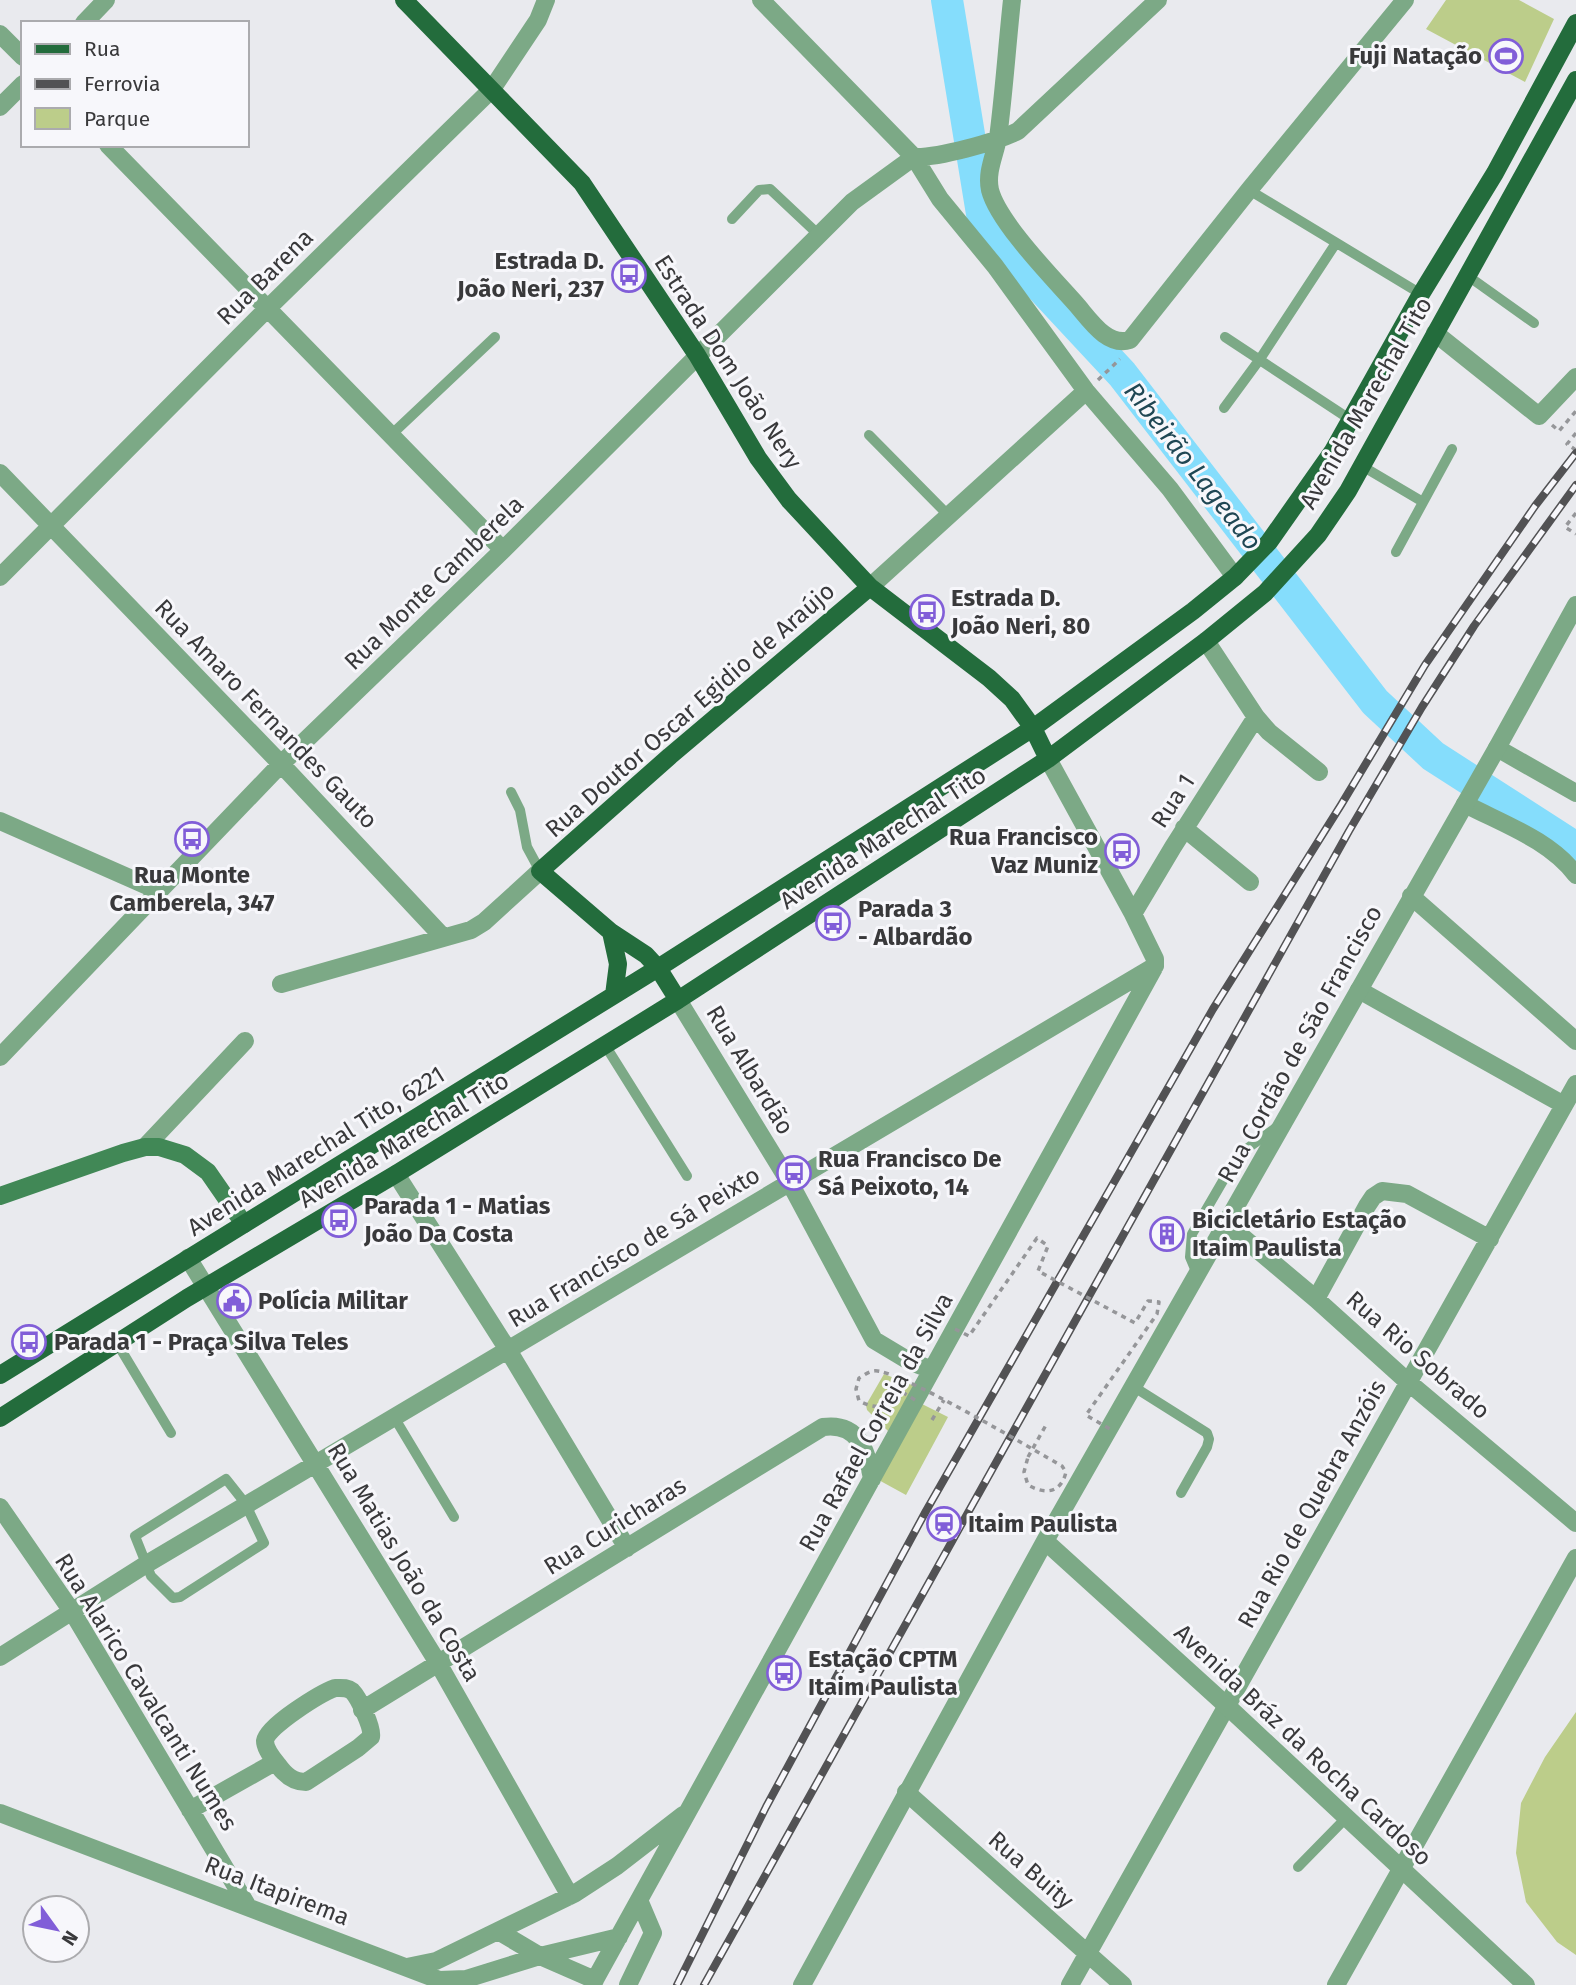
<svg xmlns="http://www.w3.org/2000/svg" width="1576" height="1985" viewBox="0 0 1576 1985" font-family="'Fira Sans',sans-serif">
<rect width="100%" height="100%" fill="#e9eaee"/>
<!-- green -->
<path fill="#bccd8a" d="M1446 0H1519L1554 19 1525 82 1426 29Z
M884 1374 917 1387 918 1402 948 1417 906 1495 875 1478 888 1431 867 1410 866 1405Z
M1576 1712V1955L1557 1942 1526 1902 1516 1853 1521 1803 1545 1757Z"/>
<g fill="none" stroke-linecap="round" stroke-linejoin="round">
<!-- river -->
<path stroke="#85ddfc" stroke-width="32" d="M947 0 984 226 1122 374 1375 702 1433 756 1576 848"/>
<!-- path -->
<path stroke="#959699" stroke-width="3.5" stroke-dasharray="5 5" stroke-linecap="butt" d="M1098 380 1120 359
M1552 425 1559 431 1576 411
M1576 433 1567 444 1576 450
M1576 513 1565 527 1576 534
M932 1420 944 1400
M1028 1457 1046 1425"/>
<!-- service -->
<path stroke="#7ca986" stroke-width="10" d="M1249 190 1421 294
M732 219 759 190 770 189 820 236
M1468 276 1534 323
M1225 337 1351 420
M1224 408 1260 359 1336 243
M391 435 495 337
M869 435 948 515
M1362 466 1423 502
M1396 552 1452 449
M511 792 520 810 527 847 540 871
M605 1045 687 1176
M1198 1276 1190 1257 1192 1234 1231 1167 1245 1150 1277 1127
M117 1343 171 1433
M1134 1387 1207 1433 1209 1439 1207 1447 1181 1493
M394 1417 454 1517
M226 1479 245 1503 264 1543 180 1597 173 1598 151 1576 135 1536Z
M1298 1867 1346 1818"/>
<!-- minor -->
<path stroke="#7ca986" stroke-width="18" d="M761 0 914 157 940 199 995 266 1086 391 1170 489 1235 577
M1012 0C1007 46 1004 92 998 138 995 155 986 172 990 190 998 222 1053 278 1076 304 1090 320 1107 347 1130 340L1249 190 1405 0
M84 23 106 0
M0 34 23 57
M0 107 23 84
M108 145 503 550
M914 157C938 158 996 142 1018 131L1158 0
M1435 333 1539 416 1576 377
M0 473 281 764 443 937
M0 577 267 309 492 89 538 20 546 0
M870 587 1086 391
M1206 641 1256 717 1269 732 1319 772
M1497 748 1576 793
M1048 759 1133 914 1155 959V966
M1465 804C1503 824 1550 840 1576 875
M0 821 159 891
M1184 828 1250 882
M1133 914 1173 847 1256 717
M281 984 471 930 484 922 540 871
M1359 990 1564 1105
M678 1000 790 1183 874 1340 909 1361 932 1370
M0 1057 281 764 503 550 852 202 914 157
M145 1147 245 1041
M396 1174 508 1350 627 1548
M1227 1224 1316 1299 1408 1382 1576 1523
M188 1258 438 1663 570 1896
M1316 1299 1367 1206 1373 1197 1382 1191 1407 1194 1490 1239
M0 1507 73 1613 247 1905
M0 1657 145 1565 1155 966
M335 1688C341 1688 347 1687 352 1691 359 1698 373 1728 371 1737L358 1748 306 1782C293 1782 285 1775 278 1765 273 1759 265 1749 265 1741 267 1726 321 1693 335 1688Z
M362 1710 823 1427C859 1422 867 1451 872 1479
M906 1792 1123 1985
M190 1810 275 1762
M0 1813 439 1980 466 1979 540 1956 595 1980
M498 1931 540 1956 619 1937
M407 1967 436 1961 574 1894 617 1866 683 1815
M592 1985 1154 968
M628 1985 653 1933 639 1900
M1070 1985 1576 1084"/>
<!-- tertiary -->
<path stroke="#7ca986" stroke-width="18" d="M1411 896 1576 1041
M1045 1541 1227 1706 1526 1985
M802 1985 1045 1541 1497 748 1576 605
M1336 1985 1576 1558"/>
<!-- secondary -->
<path stroke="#418856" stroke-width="18" d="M0 1196 123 1153 145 1147H159L185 1155 208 1172 244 1224"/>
<!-- primary -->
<path stroke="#236c3c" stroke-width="18" d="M404 0 582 183 697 355 758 458 789 500 870 587 989 678 1012 699 1033 728 1048 759
M611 932 618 964 614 995
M678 1000 658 968 646 955 611 932 540 871 670 756 870 587
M0 1375 658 968 1033 728 1193 611 1235 577 1269 542 1333 451 1421 294 1495 173 1576 23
M0 1418 187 1298 396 1174 678 1000 1048 759 1206 641 1265 593 1318 535 1348 491 1576 80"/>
<!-- rail casing -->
<g stroke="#525254" stroke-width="8">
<path id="rail" d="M677 1985 766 1807 926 1511 1213 1009 1341 805 1425 665 1535 506 1576 453
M704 1985 1349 831 1422 707 1474 626 1576 485"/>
</g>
<!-- rail -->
<use href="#rail" stroke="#f7f7fb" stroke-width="5" stroke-dasharray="16" stroke-linecap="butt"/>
<!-- path-bridge -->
<path stroke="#959699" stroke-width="3.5" stroke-dasharray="5 5" stroke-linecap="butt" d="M955 1329 969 1336 1037 1238 1048 1246 1038 1271 1135 1323 1148 1301 1159 1302 1157 1314 1086 1415 1110 1429
M915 1400 899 1390 896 1401C882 1409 873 1408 859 1401L856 1389 859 1378C863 1376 869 1371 874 1371 895 1367 1035 1451 1062 1466L1066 1472C1061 1493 1046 1495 1028 1485L1024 1472 1028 1457"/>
</g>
<!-- icons -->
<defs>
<g id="stadium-ring" transform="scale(1.75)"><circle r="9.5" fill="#f7f7fb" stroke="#815ed8" stroke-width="1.5"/><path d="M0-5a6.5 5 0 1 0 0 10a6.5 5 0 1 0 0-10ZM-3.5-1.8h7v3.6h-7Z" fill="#815ed8"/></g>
<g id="bus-ring" transform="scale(1.75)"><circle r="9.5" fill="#f7f7fb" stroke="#815ed8" stroke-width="1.5"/><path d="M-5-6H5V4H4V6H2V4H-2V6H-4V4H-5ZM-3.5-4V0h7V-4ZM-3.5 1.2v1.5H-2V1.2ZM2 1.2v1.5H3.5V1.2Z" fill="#815ed8"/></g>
<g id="building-ring" transform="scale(1.75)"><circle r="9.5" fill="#f7f7fb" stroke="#815ed8" stroke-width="1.5"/><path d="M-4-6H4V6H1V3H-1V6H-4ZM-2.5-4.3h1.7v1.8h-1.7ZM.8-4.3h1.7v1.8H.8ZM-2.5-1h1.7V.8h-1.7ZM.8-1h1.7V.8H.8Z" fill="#815ed8"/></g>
<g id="civic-ring" transform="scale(1.75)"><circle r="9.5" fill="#f7f7fb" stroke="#815ed8" stroke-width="1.5"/><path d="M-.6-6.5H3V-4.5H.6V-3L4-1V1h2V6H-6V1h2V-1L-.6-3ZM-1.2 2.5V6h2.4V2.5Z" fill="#815ed8"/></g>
<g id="station-ring" transform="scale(1.75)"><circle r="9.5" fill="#f7f7fb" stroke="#815ed8" stroke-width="1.5"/><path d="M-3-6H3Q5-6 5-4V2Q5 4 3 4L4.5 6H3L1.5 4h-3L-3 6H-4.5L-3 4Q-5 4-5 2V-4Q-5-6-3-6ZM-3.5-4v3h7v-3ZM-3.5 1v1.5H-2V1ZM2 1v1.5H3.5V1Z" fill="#815ed8"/></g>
</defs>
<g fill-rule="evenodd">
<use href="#stadium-ring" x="1506" y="56"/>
<use href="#bus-ring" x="629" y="275"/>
<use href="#bus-ring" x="927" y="612"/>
<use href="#bus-ring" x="192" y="839"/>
<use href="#bus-ring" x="1122" y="851"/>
<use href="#bus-ring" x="833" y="923"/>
<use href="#bus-ring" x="794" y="1173"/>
<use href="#bus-ring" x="339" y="1220"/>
<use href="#building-ring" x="1167" y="1234"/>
<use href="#civic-ring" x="234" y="1301"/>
<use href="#bus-ring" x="29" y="1342"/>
<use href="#station-ring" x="944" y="1524"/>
<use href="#bus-ring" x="784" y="1673"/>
</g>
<g text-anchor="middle" stroke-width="6" stroke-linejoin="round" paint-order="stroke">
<!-- poi labels -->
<g font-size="24" font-weight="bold" fill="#39393b" stroke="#f7f7fb" text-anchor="start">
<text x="1482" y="64" text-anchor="end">Fuji Natação</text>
<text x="604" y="269" text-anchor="end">Estrada D.<tspan x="604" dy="28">João Neri, 237</tspan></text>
<text x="951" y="606">Estrada D.<tspan x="951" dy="28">João Neri, 80</tspan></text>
<text x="1098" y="845" text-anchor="end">Rua Francisco<tspan x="1098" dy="28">Vaz Muniz</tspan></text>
<text x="192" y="883" text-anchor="middle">Rua Monte<tspan x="192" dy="28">Camberela, 347</tspan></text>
<text x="858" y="917">Parada 3<tspan x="858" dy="28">- Albardão</tspan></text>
<text x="818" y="1167">Rua Francisco De<tspan x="818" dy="28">Sá Peixoto, 14</tspan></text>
<text x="364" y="1214">Parada 1 - Matias<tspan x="364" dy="28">João Da Costa</tspan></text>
<text x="1192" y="1228">Bicicletário Estação<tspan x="1192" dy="28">Itaim Paulista</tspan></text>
<text x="258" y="1309">Polícia Militar</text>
<text x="54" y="1350">Parada 1 - Praça Silva Teles</text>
<text x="968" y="1532">Itaim Paulista</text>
<text x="808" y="1667">Estação CPTM<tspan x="808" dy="28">Itaim Paulista</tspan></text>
</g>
<!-- street labels -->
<g font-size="24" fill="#39393b" stroke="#f7f7fb">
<text transform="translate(265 277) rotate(-45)" y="8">Rua Barena</text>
<text transform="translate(728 362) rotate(57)" y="8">Estrada Dom João Nery</text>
<text transform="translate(1366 403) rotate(-60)" y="8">Avenida Marechal Tito</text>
<text transform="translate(434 583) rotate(-44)" y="8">Rua Monte Camberela</text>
<text transform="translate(690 710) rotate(-41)" y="8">Rua Doutor Oscar Egidio de Araújo</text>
<text transform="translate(266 714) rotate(46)" y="8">Rua Amaro Fernandes Gauto</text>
<text transform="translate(1173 801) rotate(-57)" y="8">Rua 1</text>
<text transform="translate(883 838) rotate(-33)" y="8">Avenida Marechal Tito</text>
<text transform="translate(1300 1044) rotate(-61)" y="8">Rua Cordão de São Francisco</text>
<text transform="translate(750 1070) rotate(59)" y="8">Rua Albardão</text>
<text transform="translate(404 1140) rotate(-31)" y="8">Avenida Marechal Tito</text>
<text transform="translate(316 1151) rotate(-32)" y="8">Avenida Marechal Tito, 6221</text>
<text transform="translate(634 1247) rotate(-31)" y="8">Rua Francisco de Sá Peixto</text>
<text transform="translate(1418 1355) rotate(41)" y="8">Rua Rio Sobrado</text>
<text transform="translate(876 1422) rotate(-61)" y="8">Rua Rafael Correia da Silva</text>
<text transform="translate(1312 1504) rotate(-61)" y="8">Rua Rio de Quebra Anzóis</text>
<text transform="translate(615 1526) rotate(-32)" y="8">Rua Curicharas</text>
<text transform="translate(404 1562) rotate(59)" y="8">Rua Matias João da Costa</text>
<text transform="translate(146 1692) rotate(58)" y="8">Rua Alarico Cavalcanti Numes</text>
<text transform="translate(1303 1745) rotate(43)" y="8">Avenida Bráz da Rocha Cardoso</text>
<text transform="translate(1031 1870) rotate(41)" y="8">Rua Buity</text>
<text transform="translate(277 1891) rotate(21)" y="8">Rua Itapirema</text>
</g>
<!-- water labels -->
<g font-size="26" font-style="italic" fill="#1f4754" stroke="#f7f7fb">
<text transform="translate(1193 466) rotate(52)" y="9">Ribeirão Lageado</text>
</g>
</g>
<!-- legend -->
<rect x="21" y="21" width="228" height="126" fill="#f7f7fb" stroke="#ababae" stroke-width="2"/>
<rect x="35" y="44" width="35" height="10" fill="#236c3c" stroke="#ababae" stroke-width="2"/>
<text x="84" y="56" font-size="21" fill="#39393b">Rua</text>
<rect x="35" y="79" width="35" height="10" fill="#525254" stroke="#ababae" stroke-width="2"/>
<text x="84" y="91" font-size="21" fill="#39393b">Ferrovia</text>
<rect x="35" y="108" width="35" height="21" fill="#bccd8a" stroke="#ababae" stroke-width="2"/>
<text x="84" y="126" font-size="21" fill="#39393b">Parque</text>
<!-- north arrow -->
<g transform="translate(56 1929) rotate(123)"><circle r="33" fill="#f7f7fb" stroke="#ababae" stroke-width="2"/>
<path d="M0-5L12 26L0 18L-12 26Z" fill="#815ed8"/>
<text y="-10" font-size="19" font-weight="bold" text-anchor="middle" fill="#39393b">N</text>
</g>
</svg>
